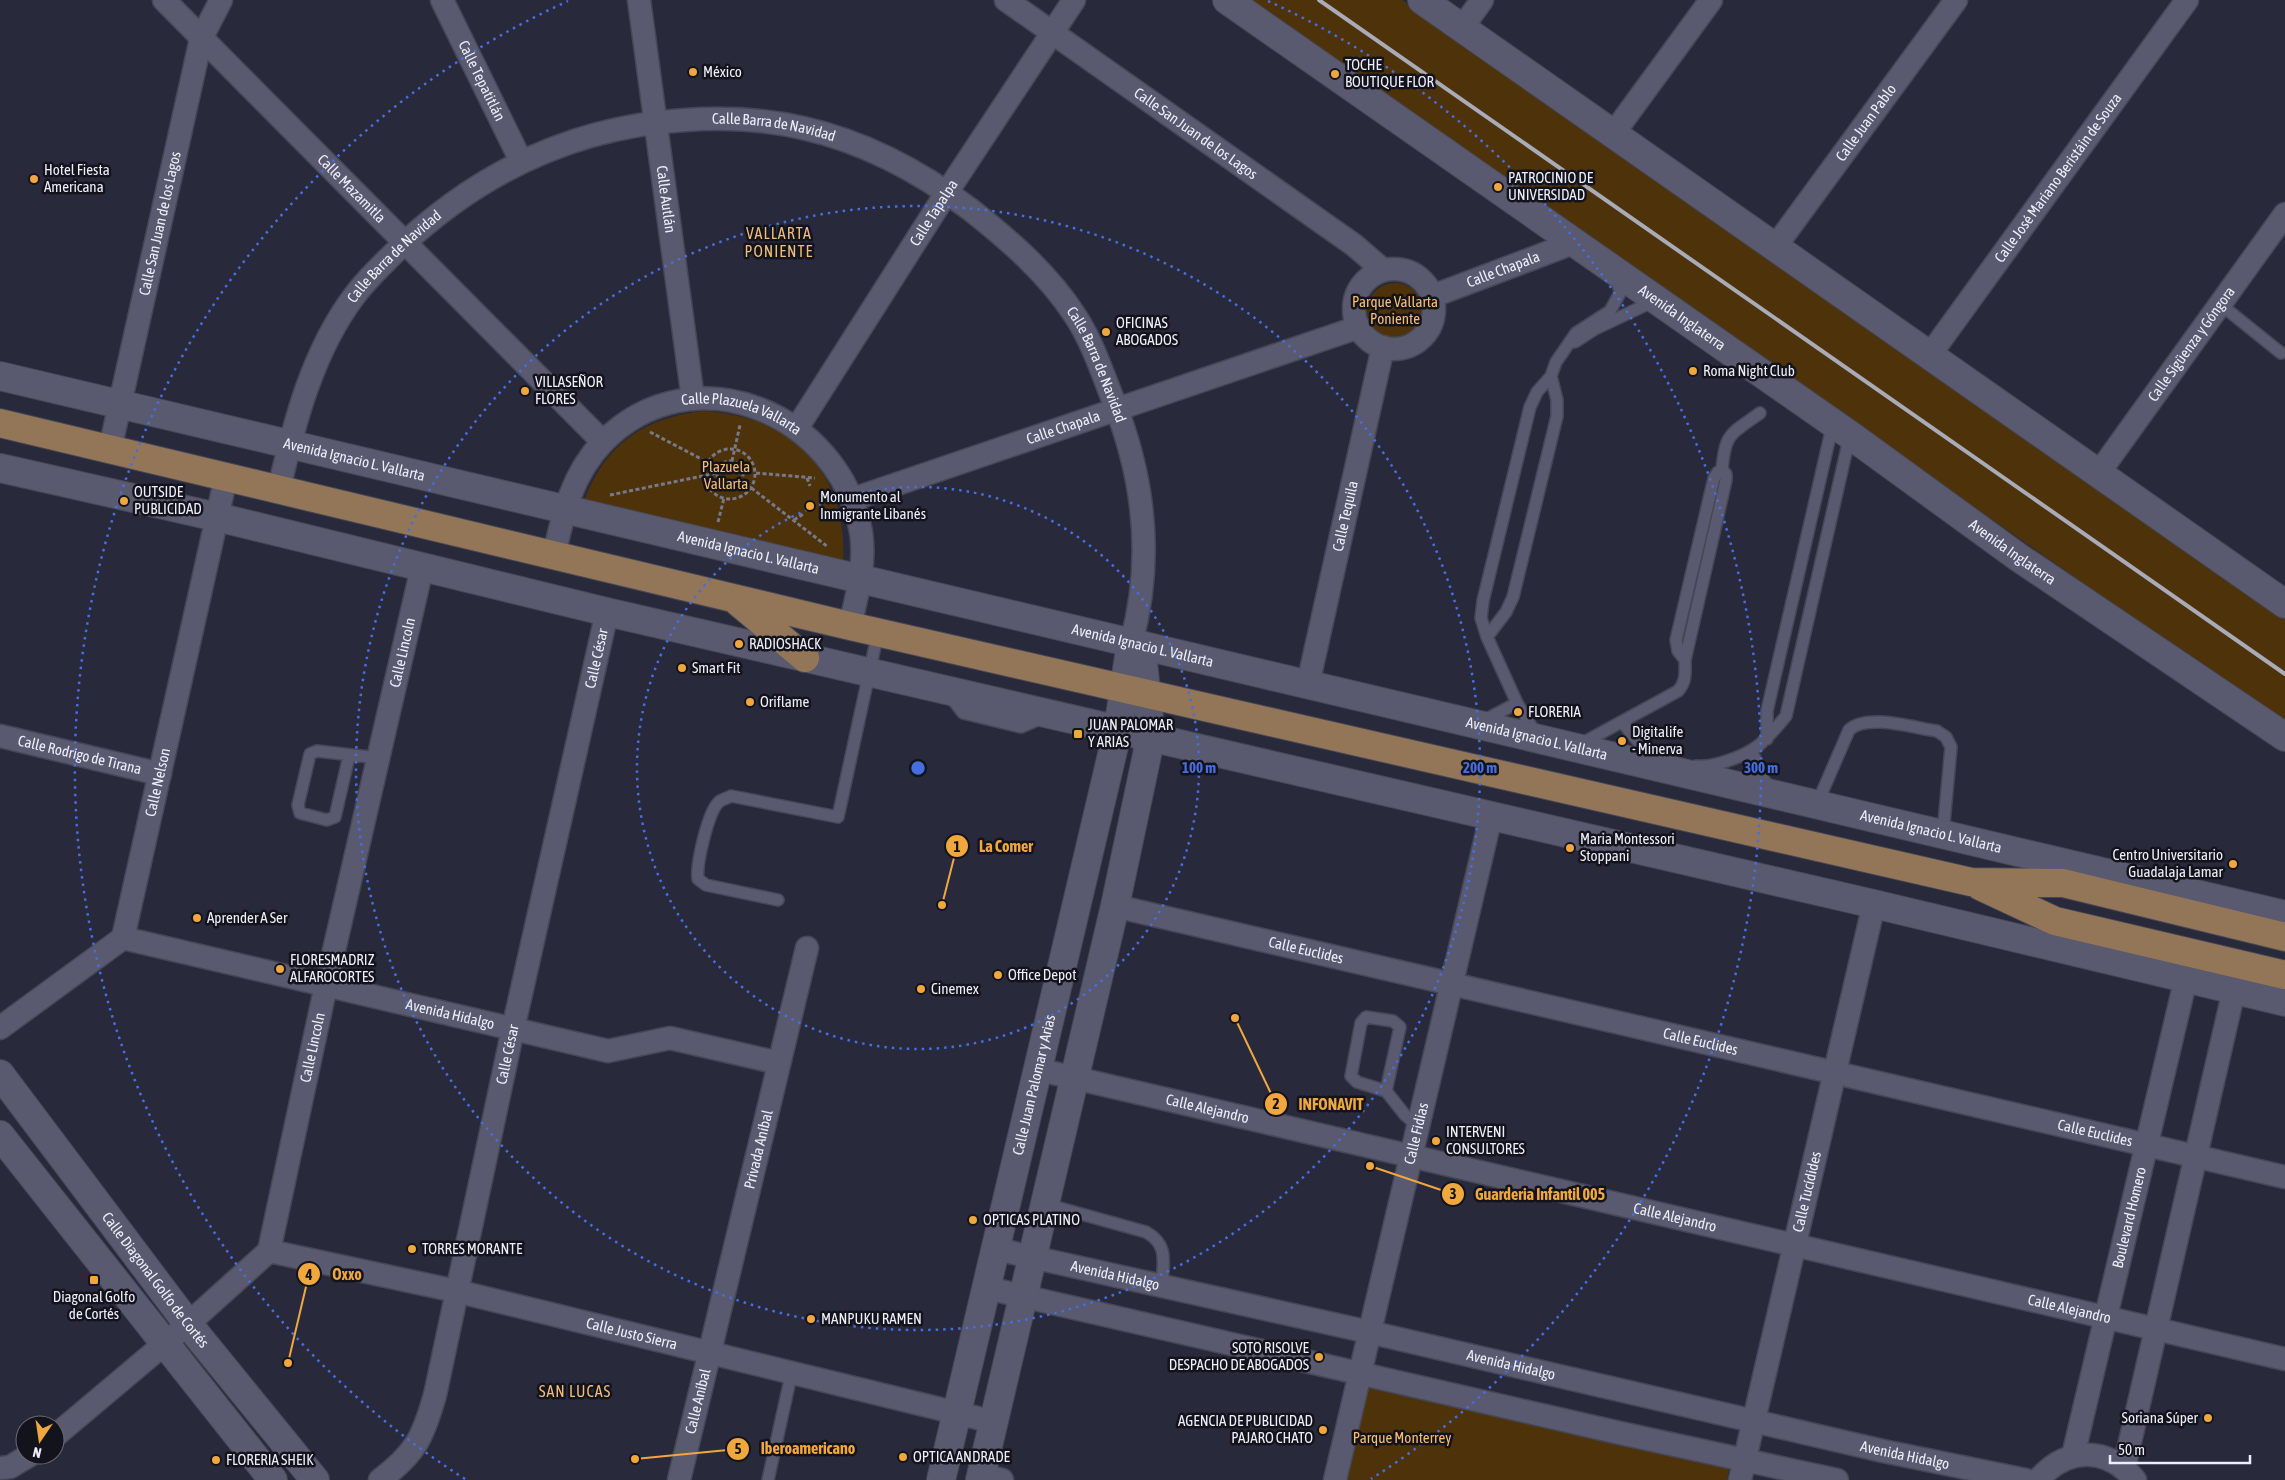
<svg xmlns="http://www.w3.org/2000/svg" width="2285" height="1480" viewBox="0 0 2285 1480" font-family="'Asap Condensed',sans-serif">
<rect width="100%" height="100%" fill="#282a3c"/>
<!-- green -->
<path fill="#4e330a" d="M1249 0H1402L2285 620V724Z
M1367 311a28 28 0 1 1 56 0a28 28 0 1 1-56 0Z
M702 411C790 415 848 471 843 561L584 501C606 444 642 419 702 411Z
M1368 1386 1729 1468 1727 1480H1347Z"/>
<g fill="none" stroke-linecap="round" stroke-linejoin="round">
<!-- lane casing -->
<g stroke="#464756" stroke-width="14">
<path id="lane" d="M2220 304 2281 353
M1575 342 1595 329 1654 301
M1487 637 1506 612 1513 597 1557 416V400L1551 376
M1685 660 1678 651 1676 640 1714 478 1718 472 1722 470
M950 696 963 713 1021 727 1042 718
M1483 721 1517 703
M1622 722 1646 751 1659 757
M1536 734 1517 703 1487 637 1481 618 1483 601 1530 407 1537 392 1551 376 1556 362 1576 333 1610 311 1620 293 1617 277
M1767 739V711L1833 423
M1579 745 1678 691C1687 681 1685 672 1685 660L1726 480V474L1722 470C1725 432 1731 434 1760 413
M1752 752 1764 780 1772 790
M349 756 335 817 327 820 300 813 298 805 310 754 317 751 378 758
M1696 766C1706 767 1714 765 1724 762 1757 752 1765 741 1786 716L1850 435
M1817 804 1849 730C1867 713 1914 728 1937 731L1946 737 1951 747 1943 834
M778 900 706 885 698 879C696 865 708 810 720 801 723 799 728 798 731 796L838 817 878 632
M1386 1091 1400 1027 1393 1021 1366 1017 1361 1023 1351 1076 1357 1082 1386 1091 1405 1115 1418 1126
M1045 1204 1146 1232C1169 1245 1163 1262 1162 1285
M768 1480 792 1371"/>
</g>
<!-- street casing -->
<g stroke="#464756" stroke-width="25">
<g id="street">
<path id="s1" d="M164 0 603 442"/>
<path id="s2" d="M442 0 521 161"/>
<path id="s3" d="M639 0 693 399"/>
<path id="s4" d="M1006 0 1354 245 1383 270"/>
<path d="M1462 28 1482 0"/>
<path d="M1613 134 1711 0"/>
<path id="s5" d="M1775 247 1956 0"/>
<circle cx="1394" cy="309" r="40"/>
<path id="s6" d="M1433 296 1573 243"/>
<path id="s7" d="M1929 356 2187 0"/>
<path id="s8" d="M797 428 947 192 1074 0"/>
<path id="s9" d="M110 449 201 39 221 0"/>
<path id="s10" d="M2098 474 2285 214"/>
<path id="s11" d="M279 489C294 423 313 350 355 295 366 280 380 267 393 254 475 174 570 127 685 120 725 117 764 119 803 128 865 142 921 172 971 210 1009 240 1048 274 1074 314 1091 339 1101 369 1112 397 1144 476 1154 560 1131 643"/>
<path id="s12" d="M853 499 1359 327"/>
<path id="s13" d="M554 555C563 514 572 474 603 442 692 351 840 413 861 532 866 563 857 595 850 626"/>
<path id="s14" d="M1308 684 1383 347"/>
<path id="s15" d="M0 736 160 774"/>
<path id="s16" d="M1115 906 2285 1177"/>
<path id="s17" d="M123 938 608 1051 670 1038 779 1063"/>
<path id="s18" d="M0 1028 123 938 226 477"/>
<path id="s19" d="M1036 1069 2285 1359"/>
<path id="s20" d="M996 1249 1369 1332 1883 1451 2026 1480"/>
<path id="s21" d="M269 1251 456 1291 994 1422"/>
<path d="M987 1288 1620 1433 1837 1480"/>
<path id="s22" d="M55 1436 188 1324 269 1251 326 985 422 568"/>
<path id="s23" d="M2073 1456 2186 978"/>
<path d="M0 1468 10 1467 30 1455"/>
<path d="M2124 1468 2234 990"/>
<path d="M981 1475 1002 1480"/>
<path id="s24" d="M380 1480C416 1453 423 1437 435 1395L513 1029 607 612"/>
<path id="s25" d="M679 1480 807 948"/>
<path id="s26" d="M1335 1480 1491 816"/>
<path id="s27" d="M1740 1480 1874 904"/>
<path d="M2038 1480C2066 1447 2107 1446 2135 1480"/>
</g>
</g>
<!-- secondary casing -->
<g stroke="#464756" stroke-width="30">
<g id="secondary">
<path id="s28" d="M1227 0 1850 435 2018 557 2285 737"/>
<path d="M1422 0 2285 604"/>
<path id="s29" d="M0 376 2285 915"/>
<path d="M0 468 217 517 607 612 1874 904 2285 1002"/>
<path id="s30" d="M0 1074 188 1324 315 1480"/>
<path d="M0 1135 273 1480"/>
<path id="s31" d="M941 1480 1118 729 1131 643"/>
<path d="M980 1480 1115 906 1151 736 1141 645"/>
</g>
</g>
<!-- primary casing -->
<g stroke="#464756" stroke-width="30">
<path id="primary" d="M0 423 850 626 1971 882 2063 883 2285 937
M738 602 805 658
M1980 886 2055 921 2285 975"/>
</g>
<!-- path -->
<path stroke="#777989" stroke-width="3" stroke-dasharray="4 2.5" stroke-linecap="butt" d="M650 432 707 462
M705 474a25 25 0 1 1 50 0a25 25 0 1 1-50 0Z
M732 461 740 425
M717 474a13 13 0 1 1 26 0a13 13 0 1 1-26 0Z
M756 473 815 478
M807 478 810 486
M741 480 828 547
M610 495 717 473
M794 520 803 514
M718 522 724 498"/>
<!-- lane -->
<use href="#lane" stroke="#595a6f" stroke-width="11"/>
<!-- street -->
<use href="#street" stroke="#595a6f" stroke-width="22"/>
<!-- secondary -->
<use href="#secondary" stroke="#595a6f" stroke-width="28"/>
<!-- primary -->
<use href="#primary" stroke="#937658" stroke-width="28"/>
<!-- rail -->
<path stroke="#a9abb9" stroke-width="4" d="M1319 0 2285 674"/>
</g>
<!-- distance rings -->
<g fill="none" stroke="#466edf" stroke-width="2.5" stroke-dasharray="2.5 5">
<circle cx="918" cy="768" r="281"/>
<circle cx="918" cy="768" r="562"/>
<path d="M465 1479A843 843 0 0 1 568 1M1268 1A843 843 0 0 1 1371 1479"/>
</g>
<!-- markers -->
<g fill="#efa73e" stroke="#13131b" stroke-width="2">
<circle cx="693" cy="72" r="5"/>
<circle cx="1335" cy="74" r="5"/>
<circle cx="34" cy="179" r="5"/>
<circle cx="1498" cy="187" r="5"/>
<circle cx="1106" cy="332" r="5"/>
<circle cx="1693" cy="371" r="5"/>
<circle cx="525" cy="391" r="5"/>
<circle cx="124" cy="501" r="5"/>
<circle cx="810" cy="506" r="5"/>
<circle cx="739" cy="644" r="5"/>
<circle cx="682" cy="668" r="5"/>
<circle cx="750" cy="702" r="5"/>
<circle cx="1518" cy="712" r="5"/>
<rect x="1073" y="729" width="10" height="10" rx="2.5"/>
<circle cx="1622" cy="741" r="5"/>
<circle cx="1570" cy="848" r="5"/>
<circle cx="2233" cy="864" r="5"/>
<circle cx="197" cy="918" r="5"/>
<circle cx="280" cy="969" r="5"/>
<circle cx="998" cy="975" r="5"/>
<circle cx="921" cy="989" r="5"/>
<circle cx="1436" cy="1141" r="5"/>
<circle cx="973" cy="1220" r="5"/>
<circle cx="412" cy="1249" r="5"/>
<rect x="89" y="1275" width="10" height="10" rx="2.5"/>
<circle cx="811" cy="1319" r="5"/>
<circle cx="1319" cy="1357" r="5"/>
<circle cx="2208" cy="1418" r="5"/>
<circle cx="1323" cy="1430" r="5"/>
<circle cx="903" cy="1457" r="5"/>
<circle cx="216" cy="1460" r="5"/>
</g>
<g text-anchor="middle" stroke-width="5" stroke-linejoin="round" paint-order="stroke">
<!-- poi labels -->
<g font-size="15" fill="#eceefa" stroke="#13131b" text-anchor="start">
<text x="1345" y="70">TOCHE<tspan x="1345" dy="17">BOUTIQUE FLOR</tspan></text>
<text x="703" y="77">México</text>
<text x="44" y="175">Hotel Fiesta<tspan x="44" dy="17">Americana</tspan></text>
<text x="1508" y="183">PATROCINIO DE<tspan x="1508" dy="17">UNIVERSIDAD</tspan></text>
<text x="1116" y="328">OFICINAS<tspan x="1116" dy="17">ABOGADOS</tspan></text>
<text x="1703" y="376">Roma Night Club</text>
<text x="535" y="387">VILLASEÑOR<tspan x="535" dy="17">FLORES</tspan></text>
<text x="134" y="497">OUTSIDE<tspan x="134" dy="17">PUBLICIDAD</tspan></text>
<text x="820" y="502">Monumento al<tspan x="820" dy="17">Inmigrante Libanés</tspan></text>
<text x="749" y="649">RADIOSHACK</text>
<text x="692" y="673">Smart Fit</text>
<text x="760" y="707">Oriflame</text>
<text x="1528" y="717">FLORERIA</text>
<text x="1088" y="730">JUAN PALOMAR<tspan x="1088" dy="17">Y ARIAS</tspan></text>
<text x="1632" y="737">Digitalife<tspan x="1632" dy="17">- Minerva</tspan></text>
<text x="1580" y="844">Maria Montessori<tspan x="1580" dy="17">Stoppani</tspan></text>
<text x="2223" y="860" text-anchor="end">Centro Universitario<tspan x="2223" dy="17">Guadalaja Lamar</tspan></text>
<text x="207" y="923">Aprender A Ser</text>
<text x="290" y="965">FLORESMADRIZ<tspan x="290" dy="17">ALFAROCORTES</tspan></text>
<text x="1008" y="980">Office Depot</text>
<text x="931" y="994">Cinemex</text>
<text x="1446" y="1137">INTERVENI<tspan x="1446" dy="17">CONSULTORES</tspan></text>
<text x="983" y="1225">OPTICAS PLATINO</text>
<text x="422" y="1254">TORRES MORANTE</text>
<text x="94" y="1302" text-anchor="middle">Diagonal Golfo<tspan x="94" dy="17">de Cortés</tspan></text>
<text x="821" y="1324">MANPUKU RAMEN</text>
<text x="1309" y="1353" text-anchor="end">SOTO RISOLVE<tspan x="1309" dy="17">DESPACHO DE ABOGADOS</tspan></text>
<text x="2198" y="1423" text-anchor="end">Soriana Súper</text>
<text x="1313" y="1426" text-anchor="end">AGENCIA DE PUBLICIDAD<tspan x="1313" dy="17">PAJARO CHATO</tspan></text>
<text x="913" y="1462">OPTICA ANDRADE</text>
<text x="226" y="1465">FLORERIA SHEIK</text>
</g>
<!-- street labels -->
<g font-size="15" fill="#eceefa" stroke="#13131b">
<text dy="5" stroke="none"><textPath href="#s2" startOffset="90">Calle Tepatitlán</textPath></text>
<text dy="5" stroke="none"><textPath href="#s5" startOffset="154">Calle Juan Pablo</textPath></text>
<text dy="5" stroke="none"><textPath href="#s11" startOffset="684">Calle Barra de Navidad</textPath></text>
<text dy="5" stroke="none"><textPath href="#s4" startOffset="232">Calle San Juan de los Lagos</textPath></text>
<text dy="5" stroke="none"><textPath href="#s7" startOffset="220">Calle José Mariano Beristáin de Souza</textPath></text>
<text dy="5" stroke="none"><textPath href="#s1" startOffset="266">Calle Mazamitla</textPath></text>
<text dy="5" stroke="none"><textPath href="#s3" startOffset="201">Calle Autlán</textPath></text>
<text dy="5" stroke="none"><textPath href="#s8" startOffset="255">Calle Tapalpa</textPath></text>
<text dy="5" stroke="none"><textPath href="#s9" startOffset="231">Calle San Juan de los Lagos</textPath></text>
<text dy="5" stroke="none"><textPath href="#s11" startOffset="265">Calle Barra de Navidad</textPath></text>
<text dy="5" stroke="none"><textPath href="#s6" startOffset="75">Calle Chapala</textPath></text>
<text dy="5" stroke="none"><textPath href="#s28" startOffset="555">Avenida Inglaterra</textPath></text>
<text dy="5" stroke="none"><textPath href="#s10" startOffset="160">Calle Sigüenza y Góngora</textPath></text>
<text dy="5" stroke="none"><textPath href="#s11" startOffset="1104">Calle Barra de Navidad</textPath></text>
<text dy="5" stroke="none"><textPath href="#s13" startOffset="278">Calle Plazuela Vallarta</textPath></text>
<text dy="5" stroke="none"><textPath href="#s12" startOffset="222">Calle Chapala</textPath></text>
<text dy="5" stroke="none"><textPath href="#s29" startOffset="364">Avenida Ignacio L. Vallarta</textPath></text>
<text dy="5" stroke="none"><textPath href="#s14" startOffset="172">Calle Tequila</textPath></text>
<text dy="5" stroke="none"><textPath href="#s28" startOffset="960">Avenida Inglaterra</textPath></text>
<text dy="5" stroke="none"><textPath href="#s29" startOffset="769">Avenida Ignacio L. Vallarta</textPath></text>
<text dy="5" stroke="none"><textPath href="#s29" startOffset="1174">Avenida Ignacio L. Vallarta</textPath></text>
<text dy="5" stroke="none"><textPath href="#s22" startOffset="896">Calle Lincoln</textPath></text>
<text dy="5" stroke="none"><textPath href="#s24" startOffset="858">Calle César</textPath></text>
<text dy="5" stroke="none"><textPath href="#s29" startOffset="1579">Avenida Ignacio L. Vallarta</textPath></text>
<text dy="5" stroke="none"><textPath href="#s15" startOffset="82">Calle Rodrigo de Tirana</textPath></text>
<text dy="5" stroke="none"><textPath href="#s18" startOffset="312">Calle Nelson</textPath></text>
<text dy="5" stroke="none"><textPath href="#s29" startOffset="1984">Avenida Ignacio L. Vallarta</textPath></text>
<text dy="5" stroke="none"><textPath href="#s16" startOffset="196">Calle Euclides</textPath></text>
<text dy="5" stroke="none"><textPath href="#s17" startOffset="336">Avenida Hidalgo</textPath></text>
<text dy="5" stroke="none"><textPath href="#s16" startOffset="601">Calle Euclides</textPath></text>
<text dy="5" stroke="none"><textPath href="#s22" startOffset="491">Calle Lincoln</textPath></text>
<text dy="5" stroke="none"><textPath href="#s24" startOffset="452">Calle César</textPath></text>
<text dy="5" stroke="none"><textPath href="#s31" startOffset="406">Calle Juan Palomar y Arias</textPath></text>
<text dy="5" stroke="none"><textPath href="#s19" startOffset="176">Calle Alejandro</textPath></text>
<text dy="5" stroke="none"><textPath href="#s26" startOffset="356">Calle Fidias</textPath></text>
<text dy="5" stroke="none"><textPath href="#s16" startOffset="1006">Calle Euclides</textPath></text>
<text dy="5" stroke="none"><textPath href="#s25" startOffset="340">Privada Aníbal</textPath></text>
<text dy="5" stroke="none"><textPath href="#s27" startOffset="296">Calle Tucídides</textPath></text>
<text dy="5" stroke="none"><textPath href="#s19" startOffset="656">Calle Alejandro</textPath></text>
<text dy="5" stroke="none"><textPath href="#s23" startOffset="245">Boulevard Homero</textPath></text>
<text dy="5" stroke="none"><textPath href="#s20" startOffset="122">Avenida Hidalgo</textPath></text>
<text dy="5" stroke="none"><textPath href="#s30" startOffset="258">Calle Diagonal Golfo de Cortés</textPath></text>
<text dy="5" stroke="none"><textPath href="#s19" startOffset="1061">Calle Alejandro</textPath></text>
<text dy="5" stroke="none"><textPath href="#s21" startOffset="372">Calle Justo Sierra</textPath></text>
<text dy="5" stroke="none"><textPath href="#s20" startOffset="528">Avenida Hidalgo</textPath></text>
<text dy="5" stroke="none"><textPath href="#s25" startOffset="81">Calle Aníbal</textPath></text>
<text dy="5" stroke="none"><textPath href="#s20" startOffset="932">Avenida Hidalgo</textPath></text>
</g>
<!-- park labels -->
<g font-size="15" fill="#fbbe6f" stroke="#13131b">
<text x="1395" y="307">Parque Vallarta<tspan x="1395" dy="17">Poniente</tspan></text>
<text x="726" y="472">Plazuela<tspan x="726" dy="17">Vallarta</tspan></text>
<text x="1402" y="1443">Parque Monterrey</text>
</g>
<!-- neighbourhood labels -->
<g font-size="16" letter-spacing="1" fill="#efbc7c" stroke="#13131b">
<text x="779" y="239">VALLARTA<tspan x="779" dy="18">PONIENTE</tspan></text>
<text x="575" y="1397">SAN LUCAS</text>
</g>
</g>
<circle cx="918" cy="768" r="8" fill="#466edf" stroke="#13131b" stroke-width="2.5"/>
<g font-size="15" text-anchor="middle" font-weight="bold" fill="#466edf" stroke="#13131b" stroke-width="5" stroke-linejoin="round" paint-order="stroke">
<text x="1199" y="773">100 m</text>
<text x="1480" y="773">200 m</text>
<text x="1761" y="773">300 m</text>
</g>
<!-- callouts -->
<path fill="none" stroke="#efa73e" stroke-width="2" d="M942 905L957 846M1235 1018L1276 1104M1370 1166L1453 1194M288 1363L309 1274M635 1459L738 1449"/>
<g fill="#efa73e" stroke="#13131b" stroke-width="2">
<circle cx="942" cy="905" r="5"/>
<circle cx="1235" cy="1018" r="5"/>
<circle cx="1370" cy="1166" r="5"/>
<circle cx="288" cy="1363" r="5"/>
<circle cx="635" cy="1459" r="5"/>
<circle cx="957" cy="846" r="12"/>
<circle cx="1276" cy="1104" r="12"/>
<circle cx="1453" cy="1194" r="12"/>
<circle cx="309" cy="1274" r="12"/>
<circle cx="738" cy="1449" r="12"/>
</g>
<g font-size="15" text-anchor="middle" font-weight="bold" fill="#111">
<text x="957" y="852">1</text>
<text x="1276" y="1109">2</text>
<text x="1453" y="1199">3</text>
<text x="309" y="1280">4</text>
<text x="738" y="1454">5</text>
</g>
<g font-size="16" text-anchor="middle" font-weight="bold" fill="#efa73e" stroke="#13131b" stroke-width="5" stroke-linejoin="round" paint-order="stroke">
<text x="1006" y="852">La Comer</text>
<text x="1331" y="1110">INFONAVIT</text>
<text x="1540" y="1200">Guarderia Infantil 005</text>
<text x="347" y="1280">Oxxo</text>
<text x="808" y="1454">Iberoamericano</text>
</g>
<!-- north arrow -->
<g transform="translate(40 1440) rotate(193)"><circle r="24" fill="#13131b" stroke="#6a6b74"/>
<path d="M0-4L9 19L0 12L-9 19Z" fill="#efa73e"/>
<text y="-8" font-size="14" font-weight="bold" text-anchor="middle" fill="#eceefa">N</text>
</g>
<!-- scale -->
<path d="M2110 1455v8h140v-8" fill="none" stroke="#eceefa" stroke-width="2.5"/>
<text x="2118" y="1455" font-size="15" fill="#eceefa" stroke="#13131b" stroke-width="4" paint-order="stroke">50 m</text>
</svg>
